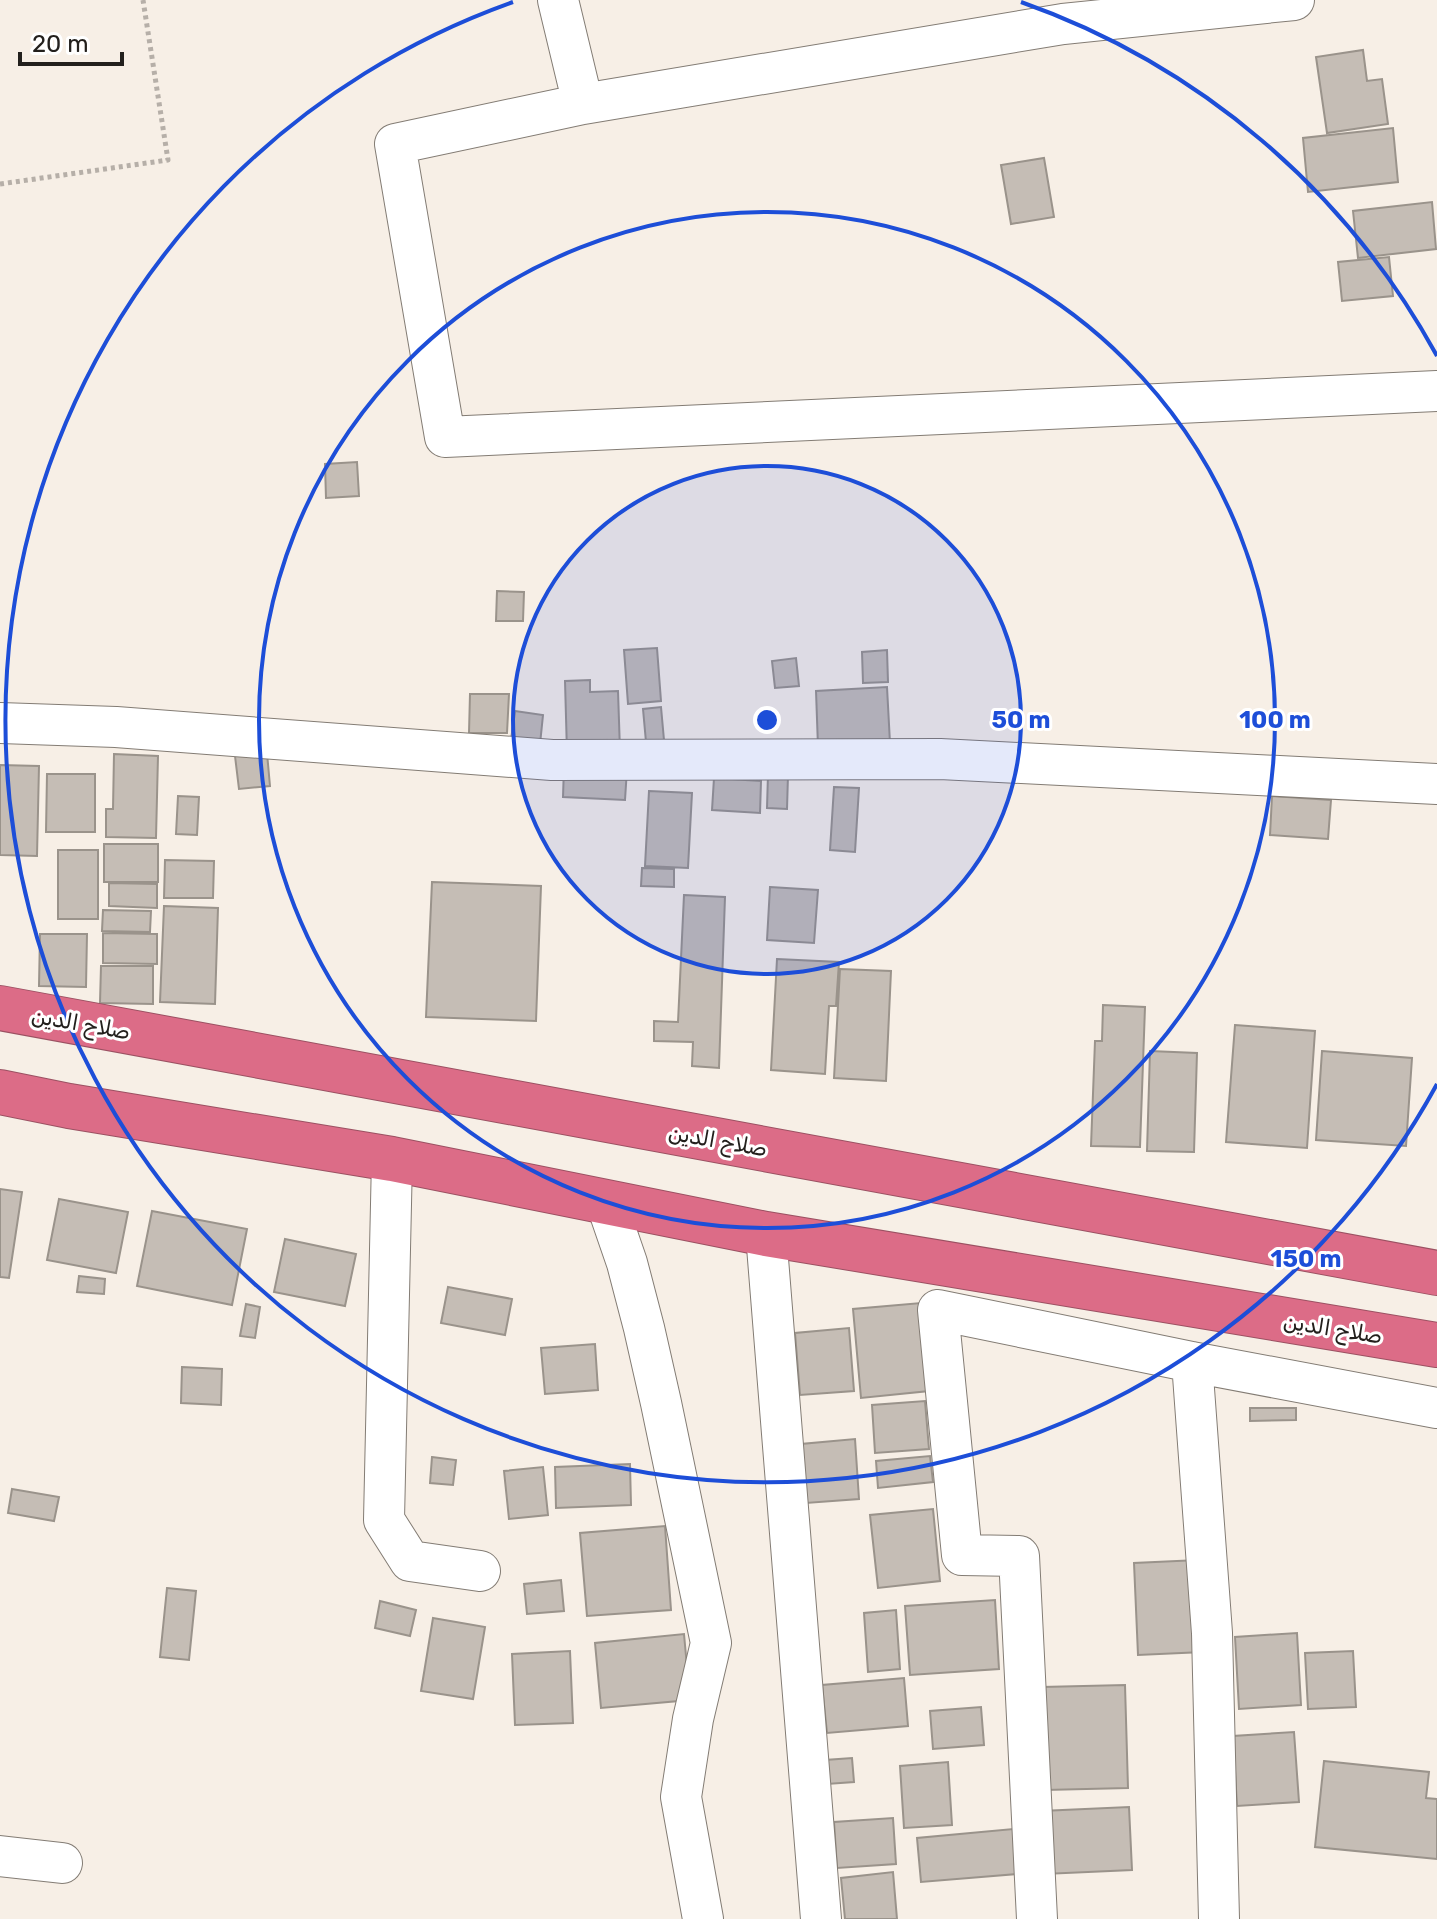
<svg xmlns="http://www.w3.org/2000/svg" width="1437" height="1919" viewBox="0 0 1437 1919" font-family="Rubik,'Noto Naskh Arabic',sans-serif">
<rect width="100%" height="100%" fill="#f7efe6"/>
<!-- building -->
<path fill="#c5bdb5" stroke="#9a938b" stroke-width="2" d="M1363 50 1367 81 1382 79 1388 124 1327 133 1316 57Z
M1393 128 1398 182 1308 192 1303 138Z
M1044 158 1054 217 1011 224 1001 165Z
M1432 202 1436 249 1358 258 1353 211Z
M1389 257 1393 296 1342 301 1338 262Z
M357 462 359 496 326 498 325 464Z
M497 591 524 592 523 621H496Z
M657 648 661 701 628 704 624 650Z
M887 650 888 682 863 683 862 652Z
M796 658 799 686 775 688 772 661Z
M590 680V692L618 691 620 751 567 753 565 681Z
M887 687 890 743 818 747 816 691Z
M470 694H509L507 733H469Z
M661 707 664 740 646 742 643 709Z
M515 711 543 715 540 744 511 740Z
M267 753 270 786 239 789 235 756Z
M114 754 158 756 156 838 106 837V809H113Z
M0 765 39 766 37 856 0 855Z
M564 766 627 769 625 800 563 797Z
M47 774H95V832H46Z
M768 774 788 775 787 809 767 808Z
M714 778 761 781 760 813 712 810Z
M834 787 859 788 855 852 830 850Z
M649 791 692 793 688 868 645 866Z
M178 796 199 797 197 835 176 834Z
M1272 796 1331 800 1328 839 1270 835Z
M104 844H158V882H104Z
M58 850H98V919H58Z
M165 860 214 861 213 898H164Z
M642 868 674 869V887L641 886Z
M432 882 541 886 536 1021 426 1017Z
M109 883 157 884V908L109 906Z
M770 887 818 890 814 943 767 940Z
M684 895 725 897 719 1068 692 1066 693 1042 654 1041V1021L678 1022Z
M164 906 218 908 215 1004 160 1002Z
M103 910 151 911 150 932 102 931Z
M103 933 157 934V964L103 963Z
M40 934H87L86 987 39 986Z
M777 959 839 962 836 1006H829L825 1074 771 1070Z
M101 966H153V1004L100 1003Z
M840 969 891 971 886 1081 834 1078Z
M1103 1005 1145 1007 1140 1147 1091 1146 1095 1041H1102Z
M1235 1025 1315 1031 1307 1148 1226 1142Z
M1150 1051 1197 1053 1194 1152 1147 1151Z
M1322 1051 1412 1058 1406 1146 1316 1140Z
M0 1189 22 1192 9 1278 0 1277Z
M59 1199 128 1212 116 1273 47 1260Z
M152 1211 247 1229 232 1305 137 1286Z
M285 1239 356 1254 345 1306 274 1292Z
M79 1276 105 1279 104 1294 77 1292Z
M448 1287 512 1299 505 1335 441 1323Z
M921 1303 929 1391 861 1398 853 1309Z
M246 1304 260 1307 255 1338 240 1336Z
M849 1328 854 1391 800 1395 795 1333Z
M595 1344 598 1390 545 1394 541 1348Z
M182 1367 222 1369 221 1405 181 1403Z
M925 1401 929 1449 875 1453 872 1405Z
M1250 1408H1296V1420L1250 1421Z
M855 1439 859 1499 806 1503 801 1444Z
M930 1456 933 1482 878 1488 876 1461Z
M432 1457 456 1460 453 1485 430 1483Z
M630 1464 631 1505 556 1508 555 1467Z
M543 1467 548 1515 509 1519 504 1471Z
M12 1489 59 1497 54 1521 8 1513Z
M933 1509 940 1581 878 1588 870 1515Z
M665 1526 671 1610 587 1616 580 1533Z
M1198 1560 1203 1652 1138 1655 1134 1563Z
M561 1580 564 1611 527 1614 524 1584Z
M167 1588 196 1591 189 1660 160 1657Z
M995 1600 999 1669 910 1675 905 1606Z
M380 1601 416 1610 410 1636 375 1628Z
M896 1610 900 1669 868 1672 864 1613Z
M433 1618 485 1627 473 1699 421 1691Z
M1297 1633 1301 1705 1239 1709 1235 1637Z
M684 1634 690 1700 601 1708 595 1643Z
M570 1651 573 1723 515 1725 512 1654Z
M1353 1651 1356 1707 1308 1709 1305 1653Z
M904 1678 908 1726 827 1733 822 1685Z
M1125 1685 1128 1788 1045 1790 1042 1687Z
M981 1707 984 1745 933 1749 930 1711Z
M1294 1732 1299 1802 1237 1806 1233 1736Z
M852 1758 854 1782 827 1784 825 1760Z
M1324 1761 1429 1772 1426 1798 1437 1799V1859L1315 1847Z
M948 1762 952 1825 904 1828 900 1766Z
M1129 1807 1132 1870 1044 1874 1041 1811Z
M893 1818 896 1864 837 1868 834 1822Z
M1013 1829 1017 1874 921 1882 917 1838Z
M893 1872 897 1919H845L841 1878Z"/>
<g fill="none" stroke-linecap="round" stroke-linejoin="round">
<!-- minor casing -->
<g stroke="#837c74" stroke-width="42">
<path id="minor" d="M558 0 583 104 1063 24 1294 0
M583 104 395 144 445 437 1437 391
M0 723 116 727 552 760 940 759 1437 784
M392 1159 384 1520 410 1561 480 1571
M606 1202 627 1263 644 1328 661 1403 711 1643 693 1719 681 1797 703 1919
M766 1234 821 1919
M1192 1362 1212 1633 1219 1919
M0 1856 62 1863
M1037 1919 1019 1556 962 1555 938 1310 1192 1362 1437 1408"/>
</g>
<!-- highway casing -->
<g stroke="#9b5162" stroke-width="46">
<path id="highway" d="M0 1008 1437 1273
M0 1092 69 1106 392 1159 766 1234 1437 1345"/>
</g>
<!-- path -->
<path stroke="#b6afa8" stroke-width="5" stroke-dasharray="4 4" stroke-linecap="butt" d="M0 184 168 160 143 0"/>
<!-- minor -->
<use href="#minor" stroke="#fff" stroke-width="40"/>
<!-- highway -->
<use href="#highway" stroke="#dc6c87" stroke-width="44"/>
</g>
<!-- distance rings -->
<circle cx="767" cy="720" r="254" fill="#1d4ed8" fill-opacity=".12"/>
<g fill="none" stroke="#1d4ed8" stroke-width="4">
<circle cx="767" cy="720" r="254"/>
<circle cx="767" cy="720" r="508"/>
<path d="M1437 1084A762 762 0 1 1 513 2M1021 2A762 762 0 0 1 1437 356"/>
</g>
<g text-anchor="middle" stroke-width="6" stroke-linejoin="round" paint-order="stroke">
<!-- street labels -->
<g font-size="22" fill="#23201d" stroke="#fff">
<text transform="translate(81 1023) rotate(10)" y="8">صلاح الدين</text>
<text transform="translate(718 1140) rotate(10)" y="8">صلاح الدين</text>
<text transform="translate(1333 1328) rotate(9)" y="8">صلاح الدين</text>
</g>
</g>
<circle cx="767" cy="720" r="12" fill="#1d4ed8" stroke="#fff" stroke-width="4"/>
<g font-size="24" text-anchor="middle" font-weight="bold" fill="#1d4ed8" stroke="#fff" stroke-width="6" stroke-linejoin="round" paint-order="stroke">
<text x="1021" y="728">50 m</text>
<text x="1275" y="728">100 m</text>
<text x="1306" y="1267">150 m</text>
</g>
<!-- scale -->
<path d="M20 52v12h102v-12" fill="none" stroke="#23201d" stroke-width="4"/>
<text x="32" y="52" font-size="24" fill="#23201d" stroke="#ffffff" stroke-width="6" paint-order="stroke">20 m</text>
</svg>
